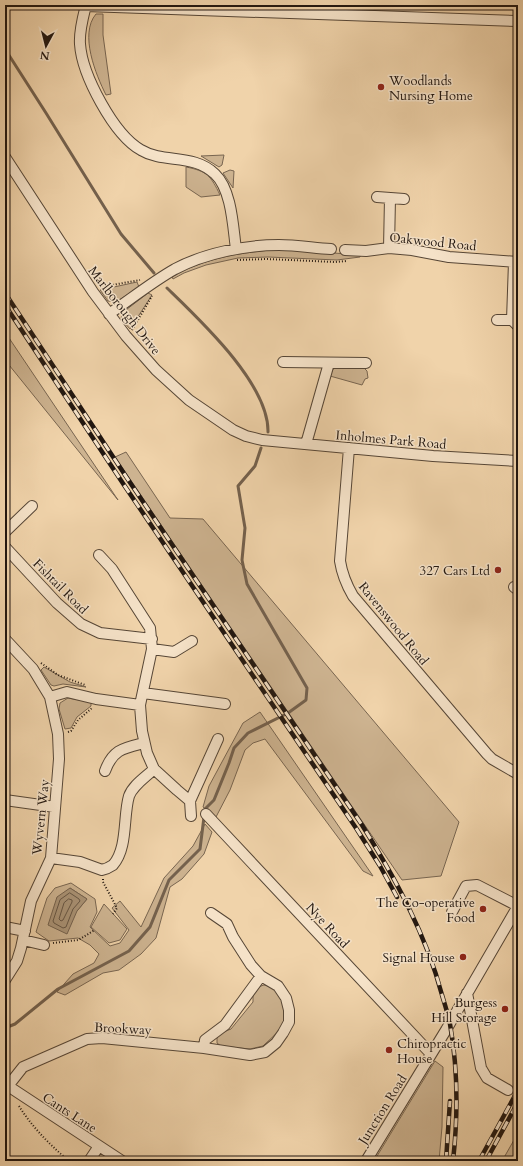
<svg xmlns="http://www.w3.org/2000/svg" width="523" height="1166" viewBox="0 0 523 1166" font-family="Cardo,serif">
<rect width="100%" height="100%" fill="#f0d3aa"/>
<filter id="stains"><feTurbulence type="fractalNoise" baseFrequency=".005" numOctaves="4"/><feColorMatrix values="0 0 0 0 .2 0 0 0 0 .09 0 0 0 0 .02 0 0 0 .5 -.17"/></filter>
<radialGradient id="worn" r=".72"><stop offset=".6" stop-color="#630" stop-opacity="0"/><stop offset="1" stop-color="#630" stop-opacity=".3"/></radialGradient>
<!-- green -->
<path fill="#cdb390" stroke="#786550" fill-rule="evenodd" d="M96 14H103V35L111 94 106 95C96 75 79 34 96 14Z
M224 155 222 165 219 167 201 156Z
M186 167C207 171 211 176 220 195L201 197 186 187Z
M230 170 234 171 233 188 223 173Z
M279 249 361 255 360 257 337 260 268 257 238 258 206 265 184 273 173 279 172 277C205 257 242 253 279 249Z
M137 282 139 287 116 302 108 301 100 290Z
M148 293 152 295 130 329 121 319 122 313Z
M5 332 118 500 5 360Z
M337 367H363L367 371 368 378 365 379 362 385 330 376 333 369Z
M126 452 170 518 203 519 459 822 441 876 402 880 115 457Z
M44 667 70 682 86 687 63 684 54 686 51 685 41 670Z
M68 698 91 702V706L77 717 71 728 65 729 59 709 60 703Z
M260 712 373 876 363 871 265 739 253 743 245 750 230 790 216 817 203 807 209 786 243 723Z
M205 824 212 832 204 854 182 879 170 887 156 938 141 954 119 970 103 973 65 995 57 992 73 974 94 963 99 954 90 945 78 938 49 941 36 932 47 898 55 888 71 883 95 899 97 912 90 927 110 946 120 943 129 930 112 908 120 901 141 927 164 878 193 846ZM70 888 87 899 77 911Z
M104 904 127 929 120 940 109 943 91 927Z
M264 985 272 987 282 998 285 1010V1020L281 1029 263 1046 250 1049 221 1046 217 1043V1038L221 1033 231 1029 253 1002V992L258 987Z
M435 1061 443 1067 442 1127 439 1161H374Z
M518 1133V1161H502Z"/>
<!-- water -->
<path fill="#aa9376" stroke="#74614d" d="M70 888 87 899 77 911 67 934 48 925 57 897Z"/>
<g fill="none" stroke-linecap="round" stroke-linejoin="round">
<!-- shore -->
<path stroke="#665543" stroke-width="1" d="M70 893 79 899 80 901 73 909 66 927 63 928 54 923 53 921 60 900Z
M69 899 72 900V902L63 920 61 921 59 919 64 903Z"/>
<!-- stream -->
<path stroke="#74614d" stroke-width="3" d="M5 49 46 113 121 234 154 273
M167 288C200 320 269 384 268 432
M5 1028 15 1024 58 989 129 951 150 927 169 880 200 849 205 809 214 800 229 763 234 748 248 733 288 713 306 700 307 688 247 584 242 560 245 528 238 486 255 466 261 448"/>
<!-- minor casing -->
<g stroke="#564636" stroke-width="12">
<path id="minor" d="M86 5C83 17 79 31 80 44 82 75 114 135 141 150 164 164 193 153 215 174 232 190 233 228 236 249
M86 6 518 21
M5 157 93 292 126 336 156 370 189 400 233 430 246 436 262 440 433 456 518 461
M377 197 404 199
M389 248 390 198
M345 250 366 251 389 248 412 250 449 257 518 262
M514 262 512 320 518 326
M109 314C131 299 152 282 175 269 205 253 246 245 279 245 296 245 314 248 331 249
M497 320H512
M283 362 366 363
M306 444 329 363
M349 448 340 561C342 574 346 584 353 596L487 754 492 759 518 774
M5 532 32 506
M5 547 57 603 81 624 100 633 152 639
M99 555 112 569 150 628 152 649 140 705 142 731 147 753 154 769 177 790 190 801 218 739
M514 587 518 590
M5 639 33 669 50 697 58 734 59 759 51 858 31 901 21 948 17 961 5 980
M152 649 174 652 192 641
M143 693 225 704
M50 697 67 692 96 699 140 705
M105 771C113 749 124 748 144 743
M5 800 55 807
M190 801 191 816
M206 814 431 1054
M51 858 80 862 102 870C106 869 110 867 113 865 128 848 123 816 129 796 133 785 146 777 154 769
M452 912 466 886 477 885 518 906
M5 927 25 931
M23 940 44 945
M467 993 481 1068 487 1078 508 1090
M204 1048 205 1040 225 1025 261 976
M5 1084 122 1161
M8 1086 23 1067 87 1039 102 1038 204 1048 250 1055 265 1052 276 1043 283 1033 289 1022V1010L286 998 278 986 261 976 251 965 233 937 227 924 211 913
M89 1161 99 1146
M366 1161 446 1030 518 906"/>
</g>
<!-- path -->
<path stroke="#221710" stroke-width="2" stroke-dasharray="1 2" stroke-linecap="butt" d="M237 260 267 259 335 262 347 261
M101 287 140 280
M132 330 152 296
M41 663 58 675 85 685
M68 732 71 731 78 720 92 708
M103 879V882L117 908 113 914
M53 943 78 940 95 930
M19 1106C32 1127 50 1145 69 1161"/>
<!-- minor -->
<use href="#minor" stroke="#f5e2c8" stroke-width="10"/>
<!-- rail casing -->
<g stroke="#221710" stroke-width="4.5">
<path id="rail" d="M5 293 129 481 362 825C395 878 426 934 442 995 445 1005 448 1014 450 1024 458 1069 458 1116 453 1161
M5 305 124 485 356 828 380 866 397 897
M446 1161 450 1101
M479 1161 518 1090
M486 1161 518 1102"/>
</g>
<!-- rail -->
<use href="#rail" stroke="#f5e2c8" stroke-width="3" stroke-dasharray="9" stroke-linecap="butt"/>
</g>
<!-- markers -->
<g fill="#8f2418" stroke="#f5e2c8" stroke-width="1.5">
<circle cx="381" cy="87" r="4"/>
<circle cx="498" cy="570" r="4"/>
<circle cx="483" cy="909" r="4"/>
<circle cx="463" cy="957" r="4"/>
<circle cx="505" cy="1009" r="4"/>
<circle cx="389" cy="1050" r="4"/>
</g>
<g text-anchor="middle" stroke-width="3" stroke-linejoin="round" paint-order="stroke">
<!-- poi labels -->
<g font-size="13" fill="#221710" stroke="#f5e2c8" text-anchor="end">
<text x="389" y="85" text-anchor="start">Woodlands<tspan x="389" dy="15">Nursing Home</tspan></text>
<text x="490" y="575">327 Cars Ltd</text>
<text x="475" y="907">The Co-operative<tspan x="475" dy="15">Food</tspan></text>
<text x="455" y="962">Signal House</text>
<text x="497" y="1007">Burgess<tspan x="497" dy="15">Hill Storage</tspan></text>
<text x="397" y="1048" text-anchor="start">Chiropractic<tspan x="397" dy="15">House</tspan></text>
</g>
<!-- street labels -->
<g font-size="13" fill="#221710" stroke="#f5e2c8">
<text transform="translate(433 241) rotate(6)" y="5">Oakwood Road</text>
<text transform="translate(125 310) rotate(52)" y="5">Marlborough Drive</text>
<text transform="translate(391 439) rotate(5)" y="5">Inholmes Park Road</text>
<text transform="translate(61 586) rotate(45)" y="5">Fishtail Road</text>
<text transform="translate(394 623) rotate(51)" y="5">Ravenswood Road</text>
<text transform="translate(40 817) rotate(-84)" y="5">Wyvern Way</text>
<text transform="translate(328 925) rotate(47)" y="5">Nye Road</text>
<text transform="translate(123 1028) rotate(3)" y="5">Brookway</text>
<text transform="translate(382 1109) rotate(-58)" y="5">Junction Road</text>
<text transform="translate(70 1112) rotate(33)" y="5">Cants Lane</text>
</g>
</g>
<!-- margin -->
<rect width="523" height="1166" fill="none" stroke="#f0d3aa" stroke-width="20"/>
<rect x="6" y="6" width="511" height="1154" fill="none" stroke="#221710" stroke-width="2"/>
<rect x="10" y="10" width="503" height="1146" fill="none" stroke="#221710"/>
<!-- north arrow -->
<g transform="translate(46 46) rotate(187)" stroke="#f5e2c8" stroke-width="3" paint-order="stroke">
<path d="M0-3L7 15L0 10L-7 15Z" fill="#221710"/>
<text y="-6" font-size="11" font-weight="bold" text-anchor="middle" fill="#221710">N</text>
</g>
<rect width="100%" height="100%" filter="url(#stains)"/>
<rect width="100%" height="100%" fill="url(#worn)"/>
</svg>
